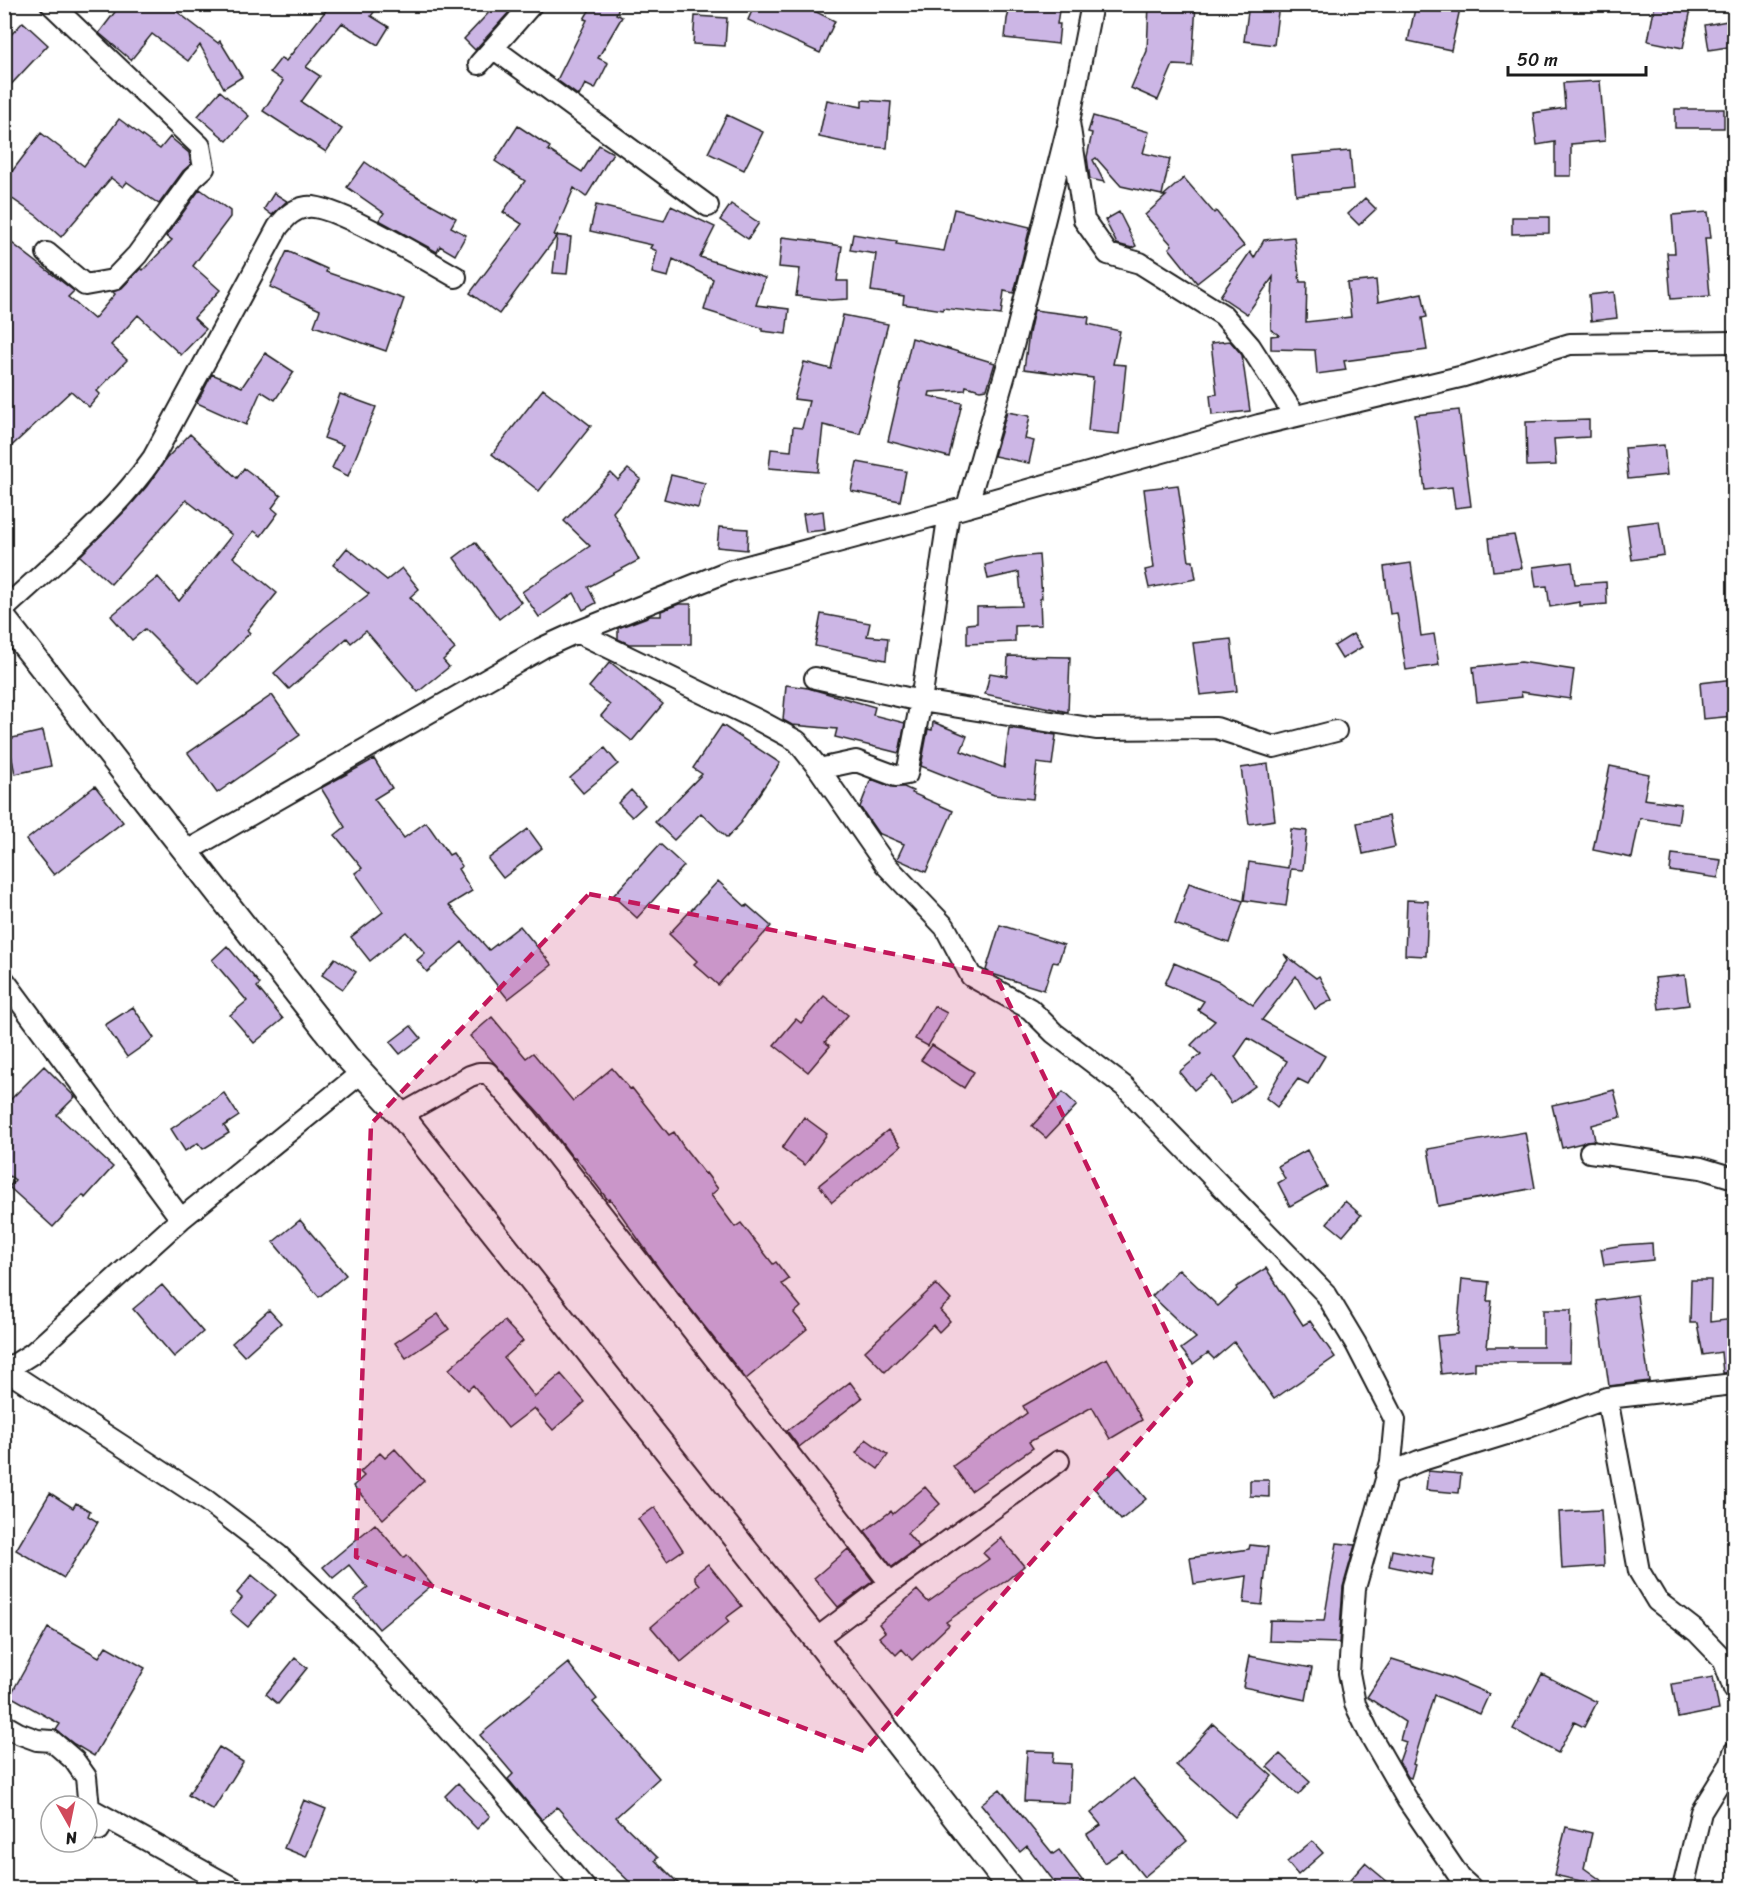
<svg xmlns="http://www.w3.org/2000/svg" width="1739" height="1893" viewBox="0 0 1739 1893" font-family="Sriracha,sans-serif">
<rect width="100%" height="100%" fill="#fff"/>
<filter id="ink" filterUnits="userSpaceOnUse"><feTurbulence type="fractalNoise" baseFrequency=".0167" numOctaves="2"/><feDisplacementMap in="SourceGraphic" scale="12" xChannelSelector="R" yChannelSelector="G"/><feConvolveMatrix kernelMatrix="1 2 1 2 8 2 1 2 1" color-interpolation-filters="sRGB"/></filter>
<g filter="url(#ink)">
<!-- building -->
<path fill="#ccb6e5" stroke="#1c1c1c" stroke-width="1.5" d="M121 4H167L218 43 220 41 242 77 224 88 200 45 188 61 152 34 131 60 99 33Z
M331 4H380L371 16 389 27 378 45 342 23 306 67 320 76 301 102 342 129 326 152 263 111 283 81 270 72 281 58 286 61Z
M497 4H505L511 10 475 50 464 39Z
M593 4H621L616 14 622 17 598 58 608 63 595 89 585 84 579 96 557 80 587 20 584 19Z
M755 4H800L835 21 820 53 748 20Z
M1011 4H1060L1057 24H1060L1058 44 1005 38 1007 19Z
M1149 4H1196L1192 66 1173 65 1158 100 1131 88 1147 51Z
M1249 4H1279L1274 45 1244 41Z
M1416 4H1461L1451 50 1408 41Z
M1655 4H1692L1683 48 1648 41Z
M695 16 727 18 725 46 693 44Z
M1733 20 1734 46 1709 50 1705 25Z
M23 22 48 45 4 92V42Z
M1600 81 1605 141 1571 144V176H1555V142L1537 145 1533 113 1565 108 1563 83Z
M220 91 249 116 227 141 198 116Z
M827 100 862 107V100L891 102 887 148 861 146 819 137Z
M1675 109H1724V128H1675Z
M727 115 763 132 744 170 708 153Z
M1093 116 1149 132 1143 153 1170 159 1162 195 1121 186 1096 158 1093 160 1104 182 1090 179 1087 157 1092 133 1088 132Z
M119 119 160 149 170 137 189 153 191 164 183 171 159 204 127 182 123 187 111 178 61 237 37 216 4 193V182L41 133 84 166Z
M518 126 550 147 548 150 582 172 599 145 613 153 586 197 574 188 554 235 571 237 567 274 553 273 557 236 499 314 470 293 522 224 503 212 525 181 495 161Z
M1350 151 1353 189 1296 195 1292 156Z
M365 162 401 187 456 218 451 227 466 235 455 255 440 246 437 252 379 220 384 213 347 187Z
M1184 178 1214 213 1216 211 1244 246 1197 283 1169 248 1172 245 1145 215 1166 196H1163Z
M200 189 230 211V217L193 266 220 290 194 318 206 329 181 355 138 315 111 345 127 360 97 391 100 394 89 407 71 391 4 453V237L74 291 68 297 94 319 115 294 113 292 122 288 141 268 143 270 172 240 166 236Z
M274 193 287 201 272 215 264 209Z
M1365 198 1376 209 1359 225 1348 214Z
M731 204 759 223 748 239 720 220Z
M596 205 664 221 671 206 715 227 700 257 765 278 756 305 789 309 786 334 762 331V328L704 310 713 279 673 259 668 277 652 273 657 251 650 248 652 245 590 231Z
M954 209 1030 227 1014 293 1004 291 1001 315 943 308V310L903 304 904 296 871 291 876 254 850 250 853 234 897 241 896 244 944 251Z
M1119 212 1136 246 1132 248 1117 244 1105 220Z
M1708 212 1711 238H1705L1710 296 1671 299 1667 253H1675L1672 215Z
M1512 217H1549V233L1512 234Z
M782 237 817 241V242L842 246 837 281H848V299L831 300 796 296 800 269 779 267Z
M1294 237 1300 282H1307L1306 322 1351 317 1347 283 1376 280 1378 302 1422 293 1427 317 1422 318 1427 350 1344 361 1346 370 1317 374 1315 350 1271 349V336L1279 335 1271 330 1273 277 1247 314 1220 296 1250 252 1254 258 1264 240Z
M287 251 327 269 326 272 404 299 386 351 314 326 320 310 270 287Z
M1614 292 1617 318 1591 321 1589 295Z
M1034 310 1089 317 1088 324 1120 331 1113 364 1126 365 1119 434 1088 431 1093 378 1024 369 1029 333Z
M843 315 888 324 860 434 823 425 818 472 769 468 771 449 791 451 793 427 802 428 809 401 794 399 804 362 831 369Z
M912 338 995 363 987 389 980 390 966 386 965 390 930 392 929 396 962 403 949 457 888 441Z
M1230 341 1242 355 1250 411 1212 415 1210 395 1217 394 1211 343Z
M265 353 294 372 275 400 261 391 246 425 197 403 212 374 242 387Z
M543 389 591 426 539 491 492 454Z
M340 394 376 407 348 476 332 468 343 445 324 438Z
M1459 410 1471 506 1455 508 1452 487 1425 490 1415 415Z
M1007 412 1030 416 1025 439 1034 441 1029 463 994 456Z
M1589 420V437L1554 439 1556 465 1527 466 1526 422Z
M190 434 237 478 244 468 281 496 272 508 278 513 261 536 254 531 233 557 277 593 247 630 250 633 199 683 145 629 132 640 111 616 158 577 179 601 232 535 186 500 111 584 80 556 129 507 147 486 166 459Z
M1664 445 1667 475 1628 479 1625 448Z
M857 462 906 471 900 501 851 491Z
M628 469 641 479 613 512 639 560 588 587 596 603 583 610 574 593 539 617 522 592 590 546 564 521 611 473 618 480Z
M671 475 705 483 698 508 664 499Z
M1178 485 1189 561H1193L1196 579 1149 588 1145 570 1154 568 1144 489Z
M823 511 825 530 806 532 803 514Z
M1659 521 1664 555 1632 560 1627 525Z
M719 527 748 529 747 550 717 547Z
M1514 535 1522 568 1493 571 1489 538Z
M475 542 521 602 499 619 454 558Z
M347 548 387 580 402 568 419 589 410 597 455 649 443 660 449 667 418 692 366 631 351 643 347 638 289 689 274 673 324 628 369 594 333 565Z
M1039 555 1042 598 1040 599 1041 625 1015 626V642L967 644V624L977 623V607L1022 606 1019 572 988 579 985 565 1017 557Z
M1572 562 1575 584 1606 582 1607 604 1580 606V602L1550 607 1547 586 1536 587 1533 567Z
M1411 563 1421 636 1434 634 1439 665 1406 670 1397 613 1390 614 1384 567Z
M679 604H691V644H629L618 639V628L650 616H661V611Z
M821 614 870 623 867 636 888 638 886 660 815 646Z
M1353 634 1362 647 1342 659 1334 646Z
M1231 639 1237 691 1200 695 1193 643Z
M1008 656 1070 657 1068 712 985 694 990 673 1007 676Z
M610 662 663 704 632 741 601 716 610 705 589 687Z
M1521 662 1574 670 1570 699 1521 692 1522 697 1477 702 1473 667Z
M1734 679V716L1703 719 1700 683Z
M786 685 808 688 875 707 873 715 905 723 899 753 835 737 837 729 792 725 783 720Z
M272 695 300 735 217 793 188 753Z
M933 722 967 736 961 751 1004 768 1009 728 1056 735 1052 765 1037 763 1033 799 994 795 921 766 928 729 932 730Z
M722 725 780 763 741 821 742 822 727 838 701 813 674 840 655 822 702 774 693 768Z
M43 731 51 766 15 774 8 739Z
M605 748 618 764 583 793 570 778Z
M374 759 392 788 374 799 404 838 426 822 449 855 453 853 462 866 458 869 472 891 449 905 489 950 520 926 552 965 508 999 462 942 427 972 417 960 425 953 406 932 370 961 351 937 383 912 355 873 362 868 335 835 345 827 321 788Z
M1268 764 1275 820 1249 824 1241 768Z
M1610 766 1649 774 1644 799 1681 804 1678 824 1640 818 1632 858 1593 850Z
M871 779 892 787H904L913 791 912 793 953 811 926 872 897 859 904 844 878 833 860 807Z
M95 786 123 822 54 875 26 840Z
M631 790 645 805 632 817 618 803Z
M1389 816 1395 847 1363 854 1357 823Z
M528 829 542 848 503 878 488 859Z
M1291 829 1307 831 1303 870 1291 869 1286 906 1244 900 1249 862 1288 868Z
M660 844 684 866 637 918 613 896Z
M1672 854 1721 860 1718 878 1670 871Z
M718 881 746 907 747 905 771 926 718 985 694 964 697 961 669 934Z
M1189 883 1243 901 1229 943 1175 924Z
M1407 900 1428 901 1426 956 1405 955Z
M1000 925 1064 945 1058 963 1053 962 1044 990 992 974 986 970Z
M227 946 260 984 257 987 283 1019 254 1043 230 1015 247 1001 212 960Z
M1284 954 1316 978 1319 976 1332 1000 1315 1009 1296 976 1262 1020 1325 1056 1308 1084 1298 1079 1277 1107 1266 1098 1287 1061 1248 1038 1235 1057 1255 1086 1231 1103 1212 1075 1194 1090 1179 1072 1201 1054 1191 1045 1215 1021 1198 1010 1204 1001 1165 984 1174 963 1219 982 1253 1005 1288 960Z
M335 958 356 972 343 989 322 975Z
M1685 975 1689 1005 1659 1009 1655 978Z
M824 996 848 1015 825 1042 830 1046 808 1072 774 1045 796 1019 801 1023Z
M934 1006 947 1013 928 1046 915 1039Z
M133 1007 154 1038 127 1057 105 1025Z
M492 1017 526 1058 533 1053 573 1101 612 1068 630 1089 632 1088 669 1135 674 1132 683 1146 705 1174 706 1173 718 1189 711 1195 735 1227 741 1223 773 1264 776 1262 789 1279 782 1284 801 1307 794 1313 807 1329 746 1379 660 1270 610 1199 608 1200 575 1157 573 1158 540 1114 470 1036Z
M411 1026 421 1038 400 1054 390 1042Z
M932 1045 974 1072 964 1088 921 1060Z
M44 1066 75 1097 57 1115 113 1167 85 1198 83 1195 53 1227 9 1187 15 1180 4 1172V1106Z
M1614 1090 1621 1117 1592 1125 1595 1140 1586 1141 1582 1143 1562 1148 1552 1105 1585 1098Z
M1063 1092 1077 1105 1046 1138 1032 1126Z
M224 1093 239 1116 224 1126 229 1133 203 1149 198 1143 185 1151 171 1129Z
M804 1117 827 1134 805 1165 782 1148Z
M888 1130 901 1146 832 1202 819 1185Z
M1525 1132 1535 1188 1438 1206 1428 1149Z
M1307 1150 1326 1186 1290 1206 1278 1183 1285 1179 1278 1166Z
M1345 1201 1361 1215 1343 1236 1327 1223Z
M300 1220 346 1275 319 1297 273 1242Z
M1652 1243 1653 1260 1604 1265 1601 1249 1622 1245Z
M1266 1268 1303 1325 1310 1321 1335 1357 1274 1399 1234 1342 1214 1359 1208 1353 1193 1364 1181 1349 1196 1338 1152 1296 1179 1269 1218 1306 1237 1289 1236 1287Z
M1462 1279 1489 1282 1487 1301H1492L1487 1347H1543V1310H1571L1570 1362H1475V1370L1441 1374 1437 1336 1457 1334Z
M1691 1280H1711L1710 1322 1734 1319V1372L1723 1373 1721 1352 1703 1355 1697 1323H1690Z
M936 1284 951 1300 940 1310 950 1321 939 1332 933 1325 885 1372 865 1351Z
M162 1285 203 1332 174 1357 133 1309Z
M1637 1295 1649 1381 1609 1386 1597 1301Z
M269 1310 281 1323 244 1356 232 1343Z
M438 1314 449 1329 406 1358 395 1343Z
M504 1321 523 1341 504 1358 535 1397 561 1374 585 1402 553 1430 534 1408 508 1428 473 1385 468 1390 449 1369Z
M1107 1358 1142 1420 1110 1439 1092 1407 1029 1442 1033 1448 971 1491 953 1466 1027 1413 1023 1406Z
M850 1382 862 1398 799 1447 787 1431Z
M866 1439 888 1455 878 1469 856 1453Z
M395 1449 424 1481 383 1519 353 1486 364 1476 360 1472 380 1453 385 1458Z
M1119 1467 1146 1499 1121 1520 1094 1488Z
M1428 1471 1461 1474 1459 1493 1426 1490Z
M1250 1480H1269V1497L1250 1496Z
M925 1487 940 1504 907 1533 919 1547 892 1567 865 1531 891 1511 893 1514Z
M50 1493 73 1508 76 1503 90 1511 88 1516 98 1522 64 1578 16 1550Z
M655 1507 683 1550 667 1561 638 1519Z
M1601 1510 1604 1566 1562 1569 1559 1512Z
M375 1524 404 1558 407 1555 432 1585 379 1629 354 1599 368 1588 349 1565 333 1578 323 1567Z
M1001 1538 1024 1566 1007 1580 946 1622 949 1625 912 1660 902 1649 896 1655 879 1637 885 1632 879 1624 917 1590 928 1602 989 1559 983 1553Z
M1337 1543 1355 1545 1343 1587 1339 1643 1269 1641 1270 1620 1324 1621Z
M1250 1545 1268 1547 1262 1605 1244 1603 1247 1576 1194 1584 1190 1558 1249 1549Z
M848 1549 873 1581 838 1607 814 1578Z
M1392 1550 1434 1558 1431 1575 1389 1566Z
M708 1564 742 1606 726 1618 729 1622 681 1662 651 1627 700 1585 695 1579V1574Z
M252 1575 276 1595 248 1627 230 1612 242 1598 237 1593Z
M48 1628 99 1657 106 1646 145 1668 94 1756 74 1744 56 1730 60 1724 10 1696Z
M1249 1656 1312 1668 1306 1700 1243 1687Z
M295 1658 307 1668 278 1704 266 1694Z
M1392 1659 1449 1677 1489 1694 1480 1714 1434 1695 1413 1764 1415 1765 1411 1778 1408 1777 1399 1762 1406 1742 1400 1740 1405 1722 1367 1697Z
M568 1663 597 1699 593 1702 659 1778 616 1817 658 1858 655 1860 683 1888H636L588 1842 557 1807 542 1820 508 1779 513 1774 480 1735Z
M1542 1674 1597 1702 1584 1727 1574 1722 1558 1753 1513 1729Z
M1713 1677 1719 1710 1678 1718 1672 1684Z
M1213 1724 1272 1776 1235 1817 1176 1765Z
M219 1747 243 1762 213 1810 188 1795Z
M1027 1751 1054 1752 1053 1763 1071 1764 1069 1803 1024 1801Z
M1280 1754 1310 1782 1298 1795 1267 1767Z
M1133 1778 1187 1841 1144 1877 1123 1851 1104 1863 1087 1834 1101 1825 1091 1813Z
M458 1783 490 1816 477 1829 445 1796Z
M1000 1789 1053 1854 1059 1850 1088 1888H1059L1027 1846 1020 1852 981 1804Z
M304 1800 326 1809 306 1857 284 1848Z
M1566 1827 1592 1833 1584 1868 1612 1888 1554 1875Z
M1312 1841 1323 1853 1298 1875 1287 1862Z
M1365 1863 1395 1888H1343Z"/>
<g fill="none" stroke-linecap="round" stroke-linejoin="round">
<!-- minor casing -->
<g stroke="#1c1c1c" stroke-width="24">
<path id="minor" d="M1092 4 1069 122 1084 220 1108 254 1140 263 1223 315 1250 346 1295 416
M493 48 708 206
M479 64 532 4
M47 253 85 285 113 280 137 255 193 178 204 168 200 146 51 4
M967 507 1013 346 1067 130
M949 512 921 701 1096 729 1216 728 1274 747 1336 731
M4 609C56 561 113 515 153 458L278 227C286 217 293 209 307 207 333 203 429 262 456 277
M577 632 760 721 797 741 819 769 885 864 945 927 971 976 1030 1009 1054 1033 1125 1087 1326 1294 1356 1344 1395 1420 1391 1462 1355 1588 1349 1673 1355 1704 1369 1733 1408 1801 1461 1879 1471 1888
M815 678 921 701 907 774 896 776 856 761 819 769
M187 851 542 648 577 632 729 571 949 512 1259 425 1464 376 1570 344 1734 342
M4 980 181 1219
M401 1115 470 1076 479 1073H488L526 1117 890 1583
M1590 1152 1701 1168 1734 1178
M4 1369 207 1501 278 1555 364 1637 486 1772 585 1888
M4 1379 6 1370 33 1353 181 1219 361 1073
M1607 1398 1639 1571 1657 1601 1697 1632 1723 1659 1734 1689
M1386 1475 1419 1461 1526 1428 1607 1398 1734 1384
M816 1639 890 1583 1059 1461
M4 1725 18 1733 37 1740 52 1741 74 1760 86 1777 89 1808 99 1830
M89 1808 233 1888
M1683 1888 1701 1812 1730 1765 1734 1752"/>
</g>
<!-- tertiary casing -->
<g stroke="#1c1c1c" stroke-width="28">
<path id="tertiary" d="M4 619 346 1056 401 1115 816 1639 1010 1888"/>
</g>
<!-- minor -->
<use href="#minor" stroke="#fff" stroke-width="20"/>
<!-- tertiary -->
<use href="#tertiary" stroke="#fff" stroke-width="24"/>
</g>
</g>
<!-- marked area -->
<path fill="#c2185b" fill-opacity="0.2" stroke="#c2185b" stroke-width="4.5" stroke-dasharray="12 8" stroke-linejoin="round" d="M589 894 995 974 1191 1382 864 1751 356 1557 371 1124Z"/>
<!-- margin -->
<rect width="1739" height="1893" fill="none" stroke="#fff" stroke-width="24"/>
<rect x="12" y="12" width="1715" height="1869" fill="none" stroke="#1c1c1c" stroke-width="2" filter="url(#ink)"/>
<!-- north arrow -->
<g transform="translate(69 1824) rotate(171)"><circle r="28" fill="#ffffff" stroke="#a4a4a4" stroke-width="1.5"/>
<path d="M0-4.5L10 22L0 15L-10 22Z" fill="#d1495b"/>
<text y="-9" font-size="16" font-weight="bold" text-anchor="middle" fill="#1c1c1c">N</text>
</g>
<!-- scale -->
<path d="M1508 66v9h138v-9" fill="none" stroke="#1c1c1c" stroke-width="3"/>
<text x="1517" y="66" font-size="18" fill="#1c1c1c" stroke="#ffffff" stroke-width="4.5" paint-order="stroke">50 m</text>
</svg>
